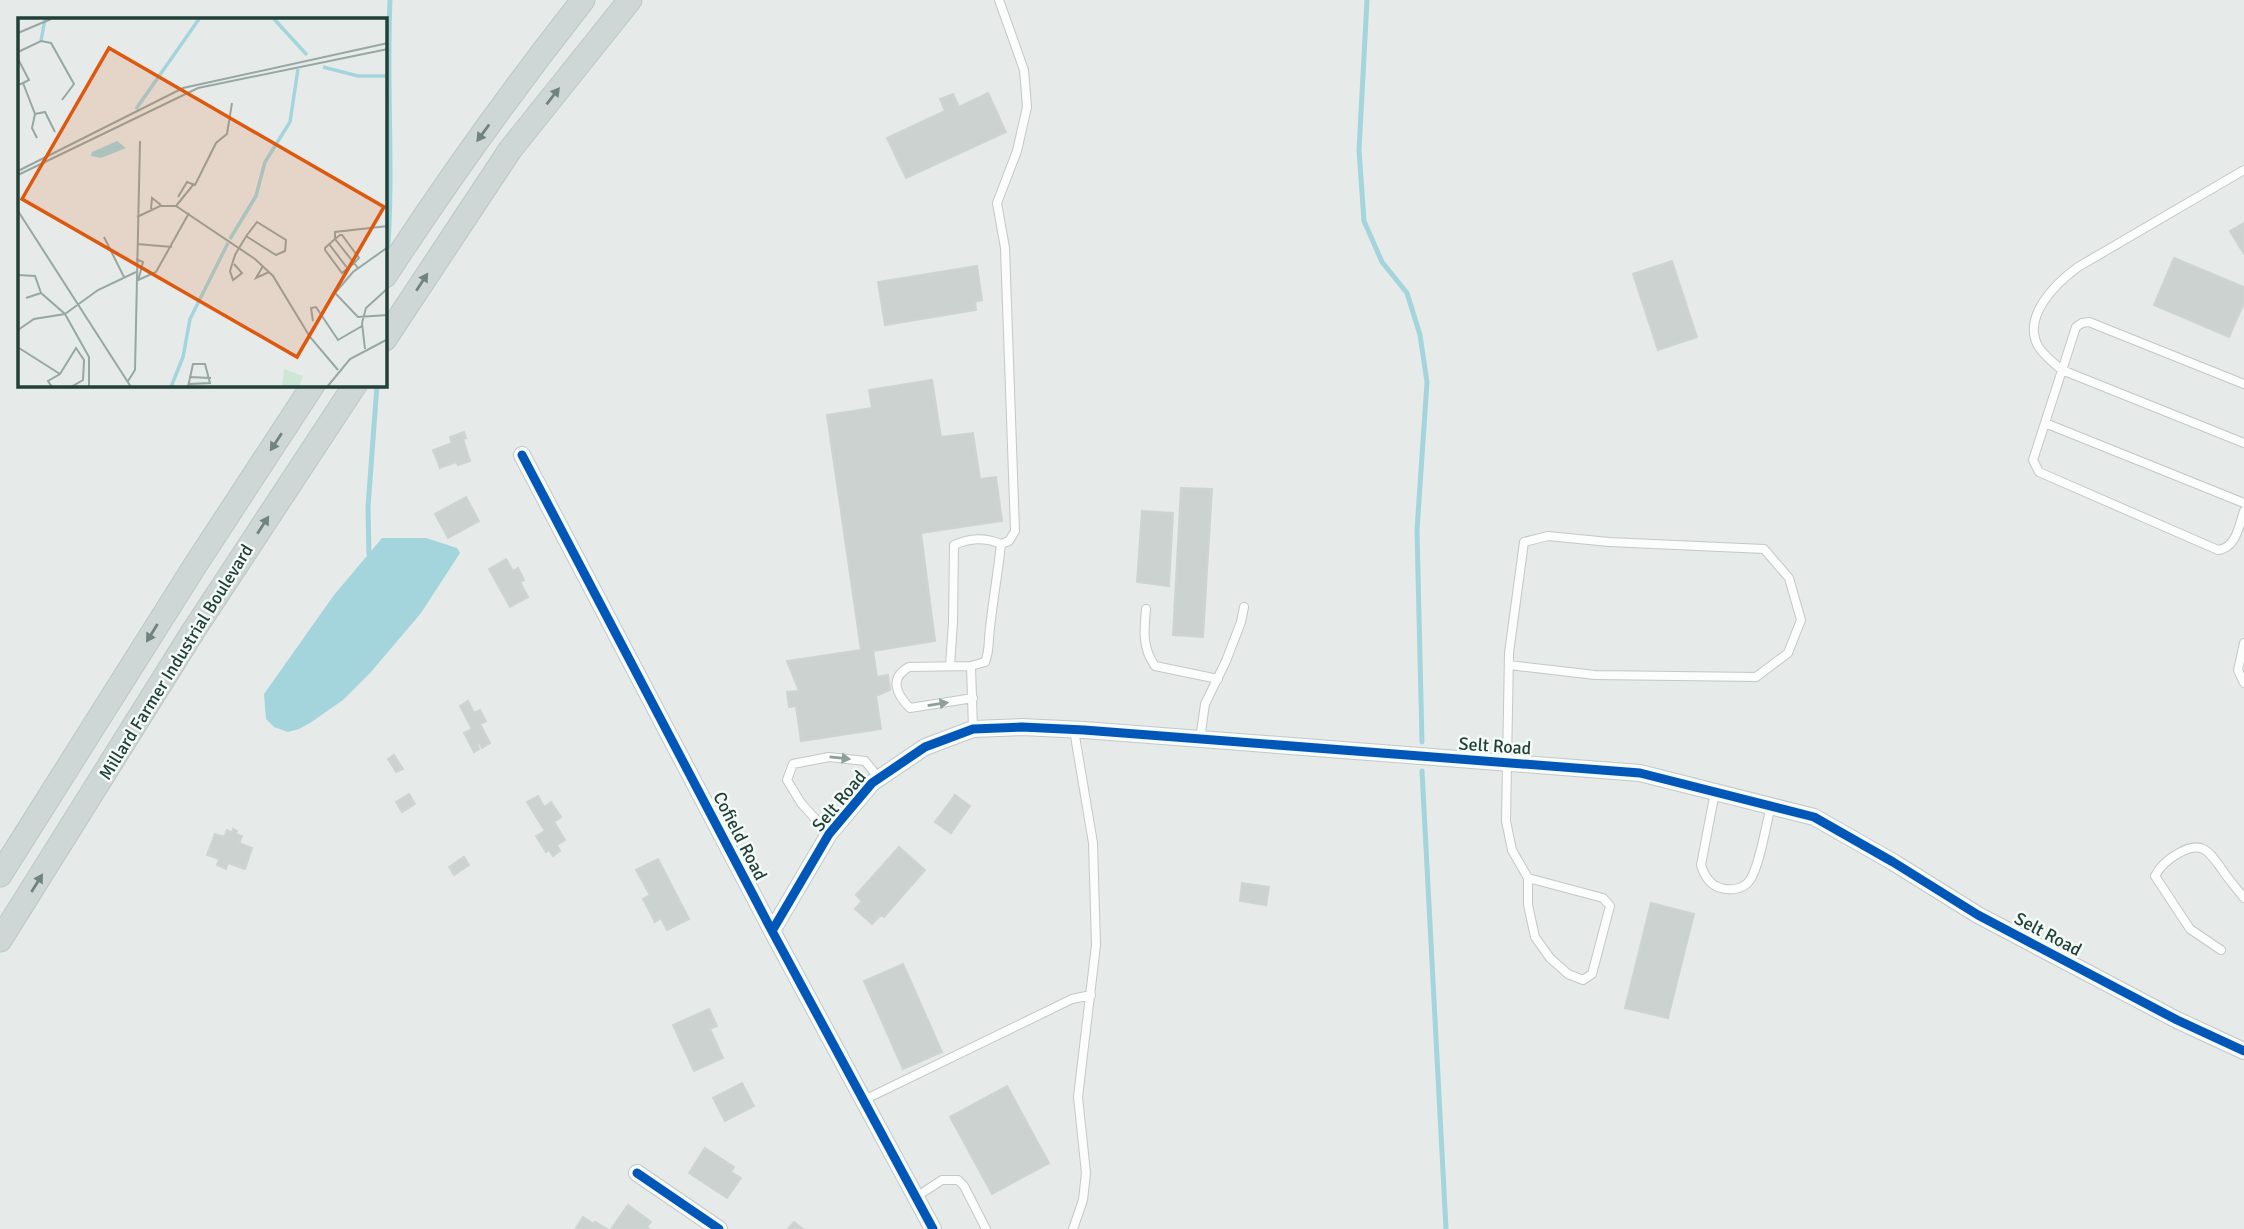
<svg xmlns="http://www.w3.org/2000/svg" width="2244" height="1229" viewBox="0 0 2244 1229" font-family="Signika,sans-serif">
<rect width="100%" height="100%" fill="#e6ebe9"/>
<!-- water -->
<path fill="#a4d5dc" d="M382 538H426L457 548 460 553 421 613 371 672 343 700 310 723 299 729 288 732 274 727 266 719 264 694 334 595Z"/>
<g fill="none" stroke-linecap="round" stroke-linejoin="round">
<!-- stream -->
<path stroke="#a4d5dc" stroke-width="5" d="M1367 0 1359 150 1364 221 1382 262 1407 293 1420 335 1427 382 1417 530 1422 742
M387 258C394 172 386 86 390 0
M369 554 368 507 377 385
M1422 771 1446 1229"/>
</g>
<!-- building -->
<path fill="#ccd2d0" stroke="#ced4d2" stroke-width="2" d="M988 93 1006 132 906 178 887 138 945 111 940 99 953 94 959 107Z
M2244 223V254L2230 231Z
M2174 258 2244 287V303L2229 337 2154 305Z
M1672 261 1697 337 1658 350 1633 274Z
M977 266 982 300 975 302 976 310 885 325 878 282Z
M932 380 941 437 973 433 980 479 996 477 1002 521 921 533 935 641 873 651 877 677 888 675 890 690 876 696 881 729 801 741 796 706 789 707 787 692 799 691 787 661 861 650 827 415 872 408 869 390Z
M464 432 466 438 463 439 470 461 458 465 456 462 440 468 433 450 452 443 450 437Z
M1181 488 1212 489 1203 637 1173 635Z
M466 497 479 521 448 538 435 514Z
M1142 511 1173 513 1169 586 1137 582Z
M506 559 513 571 518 568 524 580 520 582 528 597 510 607 489 569Z
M468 701 474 713 480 710 486 721 480 724 490 743 482 748 479 743 477 744 479 749 474 752 464 733 472 729 460 706Z
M394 755 403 769 396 772 388 759Z
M409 794 415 804 402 812 396 802Z
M955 795 970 806 951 833 935 822Z
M538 796 544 807 551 802 561 817 554 822 565 840 557 845 560 851 553 856 549 850 546 852 536 836 545 831 527 802Z
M233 829 237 831 236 834 242 836 239 843 252 848 245 869 228 863 226 869 217 865 219 859 207 855 215 834 224 837 227 830 232 833Z
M899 847 925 870 884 917 881 915 872 924 855 909 862 901 856 895Z
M464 857 469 865 454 875 449 867Z
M658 859 689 919 667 930 661 918 655 922 643 899 650 895 636 870Z
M1242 883 1269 887 1266 905 1240 901Z
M1651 903 1694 914 1668 1018 1625 1008Z
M903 964 942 1052 903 1069 864 981Z
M709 1009 717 1026 710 1029 723 1058 694 1071 673 1025Z
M742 1083 754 1106 725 1121 713 1098Z
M1007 1086 1049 1163 992 1194 950 1117Z
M705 1148 734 1167 731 1172 741 1178 727 1198 689 1173Z
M628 1205 651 1222 647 1227 649 1229H611Z
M583 1217 594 1224 595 1222 607 1229H578L576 1228Z
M794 1222 803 1229H788Z"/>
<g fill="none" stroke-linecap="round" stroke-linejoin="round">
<!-- lane casing -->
<g stroke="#c3c8c6" stroke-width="10">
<path id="lane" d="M2244 170 2078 267C2056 283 2022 316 2038 346 2044 356 2054 363 2062 370L2244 443
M2244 384 2089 322 2082 323 2076 327 2033 460 2039 472 2218 550C2236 548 2239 526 2244 511
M2045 423 2244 503
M1146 609C1144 630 1142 648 1155 666L1218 679
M2244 643 2238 670 2244 683
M1509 665 1595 675 1756 677 1788 653 1801 620 1789 578 1764 549 1609 542 1548 536 1524 542 1509 653 1506 821 1512 850 1528 878V905L1535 937 1550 958 1568 974 1583 980 1592 974 1610 906 1603 898 1528 878
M950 666 953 622 954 545C970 538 984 537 1001 544L1009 541 1015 531 1005 248 997 203 1017 151 1027 107 1024 70 999 0
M971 666 973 729
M973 698 910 708C896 694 889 678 909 667L971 666 985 662C990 651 988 640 990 628 993 600 998 572 1001 544
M1200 739 1205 704 1226 661 1241 622 1244 607
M1715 792 1701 865C1704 875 1709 885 1721 888 1731 891 1744 889 1750 880 1760 865 1766 824 1771 806
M829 834 801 803 787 780 793 764 829 757 865 761 879 778
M2221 950 2190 929 2155 876C2160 866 2168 859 2179 853 2203 839 2210 853 2223 871 2229 880 2237 889 2244 898
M864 1100 1072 999 1091 995
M916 1197 942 1180H958L964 1186 986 1229
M1073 1229 1083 1200 1086 1173 1078 1097 1096 945 1093 843 1074 730"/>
</g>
<!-- street casing -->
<g stroke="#c3c8c6" stroke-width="18">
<path id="street" d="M522 455 772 931 933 1229
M772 931 829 834 872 783 925 747 973 729 1022 727 1084 730 1640 773 1814 817 1893 862 1978 915 2177 1020 2244 1051
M637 1173 719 1229"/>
</g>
<!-- primary casing -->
<g stroke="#bdc7c4" stroke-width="25">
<path id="primary" d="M385 276C447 181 513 89 583 0
M385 339 510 150 630 0
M0 875 196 564 313 385
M0 940 194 630 355 385"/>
</g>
<!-- lane -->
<use href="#lane" stroke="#fbfcfc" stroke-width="8"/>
<!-- street -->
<use href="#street" stroke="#fbfcfc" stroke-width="16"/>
<!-- primary -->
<use href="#primary" stroke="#ced7d5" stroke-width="23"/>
<!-- cycleway casing -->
<g stroke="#f4faf7" stroke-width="13">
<path id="cycleway" d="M522 455 772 931 933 1229
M772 931 829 834 872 783 925 747 973 729 1022 727 1084 730 1640 773 1814 817 1893 862 1978 915 2177 1020 2244 1051
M637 1173 719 1229"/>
</g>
<!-- cycleway -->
<use href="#cycleway" stroke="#0057b8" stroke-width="9"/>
</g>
<!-- one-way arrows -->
<defs><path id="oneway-solid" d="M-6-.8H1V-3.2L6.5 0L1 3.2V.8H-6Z" transform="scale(1.75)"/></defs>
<g fill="#6f847f">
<use href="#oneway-solid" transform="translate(553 96) rotate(-52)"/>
<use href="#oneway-solid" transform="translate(483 133) rotate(126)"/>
<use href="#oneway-solid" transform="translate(422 282) rotate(-57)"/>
<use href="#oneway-solid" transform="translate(276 442) rotate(123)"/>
<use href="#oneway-solid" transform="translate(263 525) rotate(-57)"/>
<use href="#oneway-solid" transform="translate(152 633) rotate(122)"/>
<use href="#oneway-solid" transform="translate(37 883) rotate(-58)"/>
</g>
<g fill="#8e9e9a">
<use href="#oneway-solid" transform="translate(938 704) rotate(-9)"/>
<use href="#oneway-solid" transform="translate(840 758) rotate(6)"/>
</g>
<g text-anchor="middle" stroke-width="5" stroke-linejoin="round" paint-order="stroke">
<!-- street labels -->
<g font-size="18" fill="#214138" stroke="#f4faf7">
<text transform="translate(176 662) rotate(-58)" y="6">Millard Farmer Industrial Boulevard</text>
<text transform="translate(1495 746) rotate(4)" y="6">Selt Road</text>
<text transform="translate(839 801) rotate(-50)" y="6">Selt Road</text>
<text transform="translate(740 836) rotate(63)" y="6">Cofield Road</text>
<text transform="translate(2048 934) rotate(28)" y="6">Selt Road</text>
</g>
</g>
<!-- overview -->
<g transform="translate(18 18)">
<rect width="369" height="369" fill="#e6ebe9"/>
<path d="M266 351 285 358 281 369H264Z" fill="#cee6d5"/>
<path d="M99 123 108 130 83 140 73 138 74 134Z" fill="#a4d5dc"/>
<path fill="none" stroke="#a4d5dc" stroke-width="3.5" d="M256 1 289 37M23 23 27 1M305 49 340 58H370M118 91 181 1M212 221 238 178 247 144 272 104 280 51M153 369 165 339 172 301 210 225"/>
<path fill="none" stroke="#97a7a2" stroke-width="2" d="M0 15 33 1M0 34 23 23 33 25 56 66 44 82M0 41 11 62 5 65M0 67 5 65 17 96 14 110 19 120M17 96 27 94 37 114M0 153 165 70 370 25M0 157 180 70 370 31M160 179 169 164 177 167 198 125 209 116 214 85M158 188 175 167M133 191 134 180 143 187M0 193 113 369M119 199 142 188H158L237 241 255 258 292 319 320 352M86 219 106 259M119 226 154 229M311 226 330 251M370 229 335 254 317 275 340 299 370 297M118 241 125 244 120 263M216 246 224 255 215 262 212 253 217 237 221 230 229 217 239 204 268 222 267 233 258 237 228 218M245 248 238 260 251 254M340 250 336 245 341 240 324 217H322L317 221 307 230V232L324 255 336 245 317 221V214L370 208M0 257 17 258 23 275M118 263 138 254 171 195M8 280 23 275 47 296M295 303 293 290 298 289 320 322 344 308M0 312 16 301 47 296M1 330 42 356M347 331 344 305 348 290 370 270M171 359 193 360M110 363 117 352 122 123M34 369 30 363 42 356 58 330 66 342 65 362 53 369M71 369V339L47 296 80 272 118 254M170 369 175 346H187L192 365 171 366M309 369 332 341 370 321"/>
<path fill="#de580e" fill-opacity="0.15" stroke="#de580e" stroke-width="3.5" d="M91 30 366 189 279 339 4 181Z"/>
<rect width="369" height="369" fill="none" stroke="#214138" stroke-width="3.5"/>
</g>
</svg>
